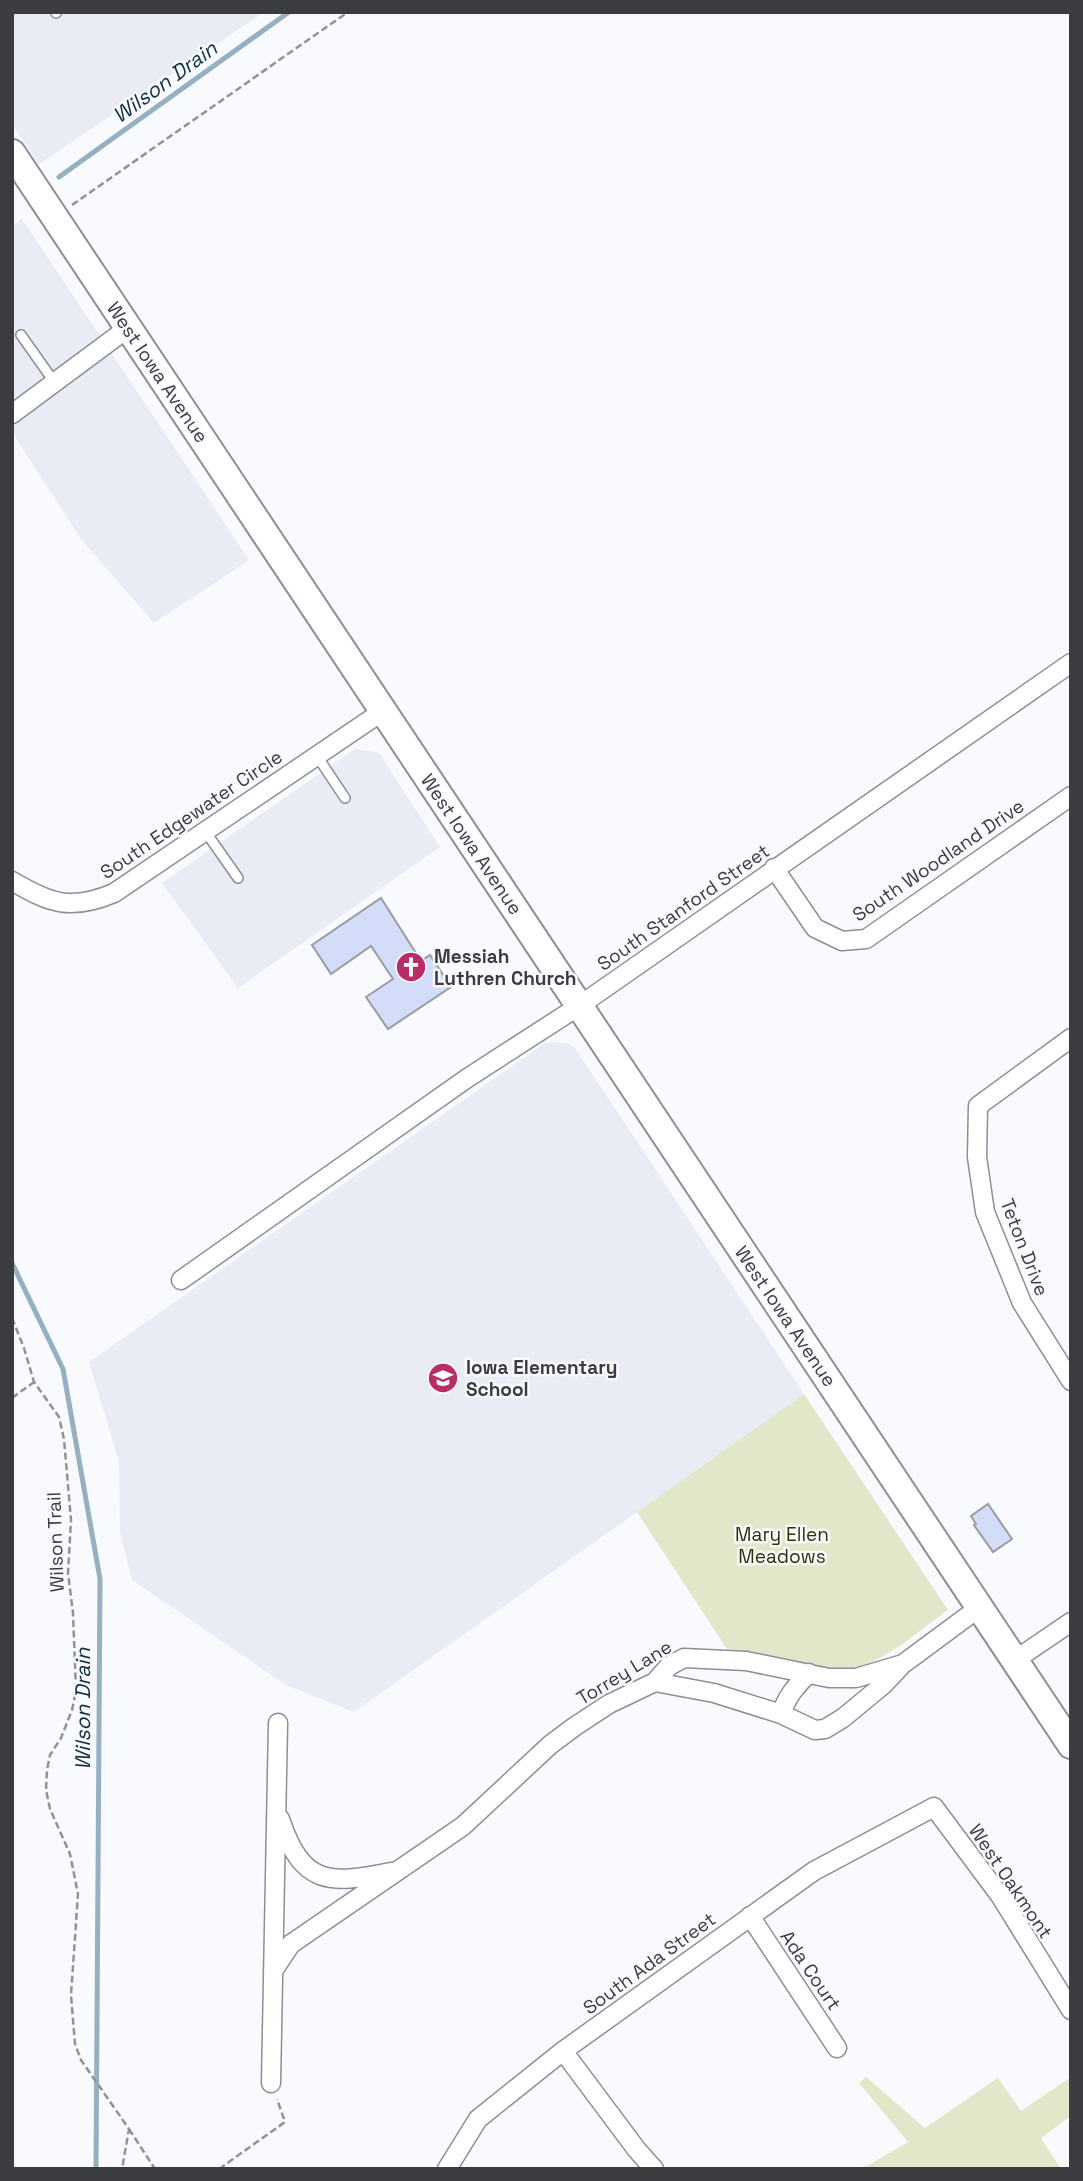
<svg xmlns="http://www.w3.org/2000/svg" width="1083" height="2181" viewBox="0 0 1083 2181" font-family="'Space Grotesk',sans-serif">
<rect width="100%" height="100%" fill="#f9fafe"/>
<!-- built -->
<path fill="#e9ecf5" d="M12 12H264L39 164 12 124Z
M22 219 249 560 154 623 81 539 15 437 12 421V226Z
M355 749 379 753 440 847 238 988 162 883Z
M554 1042 569 1044 575 1048 804 1394 354 1712 286 1685 132 1580 120 1533 119 1462 89 1362 545 1043Z"/>
<!-- green -->
<path fill="#e1e7c9" d="M804 1394 948 1610C921 1629 892 1656 861 1666 829 1676 762 1656 727 1649L637 1512Z
M866 2077 925 2128 998 2078 1021 2111 1071 2077V2116L1041 2138 1061 2169H854L867 2166 908 2142 859 2083Z"/>
<g fill="none" stroke-linecap="round" stroke-linejoin="round">
<!-- stream -->
<path stroke="#95b0c0" stroke-width="5" d="M59 177 289 12
M12 1263 63 1369 100 1579 96 2169"/>
</g>
<!-- building -->
<path fill="#d3ddf9" stroke="#999ca4" stroke-width="2" d="M381 898 421 961 430 955 451 987 388 1029 366 997 393 979 371 946 331 974 312 945Z
M988 1504 1012 1539 993 1552 974 1525 976 1524 971 1516Z"/>
<g fill="none" stroke-linecap="round" stroke-linejoin="round">
<!-- lane casing -->
<g stroke="#8c8f98" stroke-width="12">
<path id="lane" d="M56 13 57 12
M21 335 55 383
M317 756 345 798
M205 831 238 878"/>
</g>
<!-- street casing -->
<g stroke="#8c8f98" stroke-width="21">
<path id="street" d="M12 414 128 328
M774 868 815 928 842 941 866 939 1071 796
M12 881C51 904 71 911 114 893L383 711
M1071 1038 978 1106 977 1157 985 1212 1022 1303 1071 1381
M181 1280 466 1079 579 1006 1071 663
M1015 1660 1071 1622
M655 1682 714 1693 781 1714 815 1730 825 1729 843 1718 883 1685 900 1667
M781 1714C787 1696 796 1686 809 1673
M280 1819C302 1885 328 1885 391 1872
M750 1916 837 2048
M273 1971 291 1944 463 1826 550 1745 574 1727 609 1704 655 1682 669 1666 684 1658 746 1661 829 1678H856L903 1664 980 1607
M563 2051 637 2150 654 2169
M271 2083 278 1723
M447 2169 478 2119 563 2051 814 1871 934 1807 1001 1897 1071 2010"/>
</g>
<!-- secondary casing -->
<g stroke="#8c8f98" stroke-width="30">
<path id="secondary" d="M12 153 1071 1745"/>
</g>
<!-- path -->
<path stroke="#919296" stroke-width="2.5" stroke-dasharray="7 3.5" stroke-linecap="butt" d="M72 205 348 12
M12 1318 24 1348 34 1382 59 1417 64 1439 71 1520 68 1573 73 1613 76 1691 72 1710 61 1738 50 1755 47 1770 46 1790 50 1809 70 1854 78 1894 71 1995 75 2044 81 2060 129 2129 122 2169
M12 1398 34 1382
M129 2129 155 2169
M219 2169 285 2122 277 2099"/>
<!-- lane -->
<use href="#lane" stroke="#fff" stroke-width="9"/>
<!-- street -->
<use href="#street" stroke="#fff" stroke-width="18"/>
<!-- secondary -->
<use href="#secondary" stroke="#fff" stroke-width="26"/>
</g>
<!-- icons -->
<defs>
<g id="church-disc" transform="scale(1.575)"><circle r="9.5" fill="#b82d67" stroke="#f9fafe"/><path d="M-1.2-6h2.4v3.5h3.3v2.4h-3.3V6h-2.4V-.1h-3.3v-2.4h3.3Z" fill="#fff"/></g>
<g id="school-disc" transform="scale(1.575)"><circle r="9.5" fill="#b82d67" stroke="#f9fafe"/><path d="M0-5L7-2L0 1L-7-2ZM-4 1L0 2.5L4 1V4Q0 6-4 4Z" fill="#fff"/></g>
</defs>
<g fill-rule="evenodd">
<use href="#church-disc" x="411" y="967"/>
<use href="#school-disc" x="443" y="1378"/>
</g>
<g text-anchor="middle" stroke-width="5" stroke-linejoin="round" paint-order="stroke">
<!-- street labels -->
<g font-size="19" fill="#3b3c40" stroke="#f9fafe">
<text transform="translate(158 372) rotate(56)" y="7">West Iowa Avenue</text>
<text transform="translate(191 814) rotate(-34)" y="7">South Edgewater Circle</text>
<text transform="translate(472 844) rotate(56)" y="7">West Iowa Avenue</text>
<text transform="translate(938 860) rotate(-34)" y="7">South Woodland Drive</text>
<text transform="translate(683 907) rotate(-35)" y="7">South Stanford Street</text>
<text transform="translate(1025 1247) rotate(69)" y="7">Teton Drive</text>
<text transform="translate(786 1316) rotate(56)" y="7">West Iowa Avenue</text>
<text transform="translate(55 1542) rotate(-92)" y="7">Wilson Trail</text>
<text transform="translate(624 1672) rotate(-31)" y="7">Torrey Lane</text>
<text transform="translate(1011 1881) rotate(56)" y="7">West Oakmont</text>
<text transform="translate(649 1963) rotate(-36)" y="7">South Ada Street</text>
<text transform="translate(811 1970) rotate(56)" y="7">Ada Court</text>
</g>
<!-- poi labels -->
<g font-size="19" font-weight="bold" fill="#3b3c40" stroke="#f9fafe" text-anchor="start">
<text x="434" y="963">Messiah<tspan x="434" dy="22">Luthren Church</tspan></text>
<text x="466" y="1374">Iowa Elementary<tspan x="466" dy="22">School</tspan></text>
</g>
<!-- park labels -->
<g font-size="19" fill="#2c3204" stroke="#f9fafe">
<text x="782" y="1541">Mary Ellen<tspan x="782" dy="22">Meadows</tspan></text>
</g>
<!-- water labels -->
<g font-size="21" font-style="italic" fill="#0e2f40" stroke="#f9fafe">
<text transform="translate(165 82) rotate(-36)" y="7">Wilson Drain</text>
<text transform="translate(83 1709) rotate(-90)" y="7">Wilson Drain</text>
</g>
</g>
<!-- border -->
<rect width="1083" height="2181" fill="none" stroke="#3b3c40" stroke-width="28"/>
</svg>
